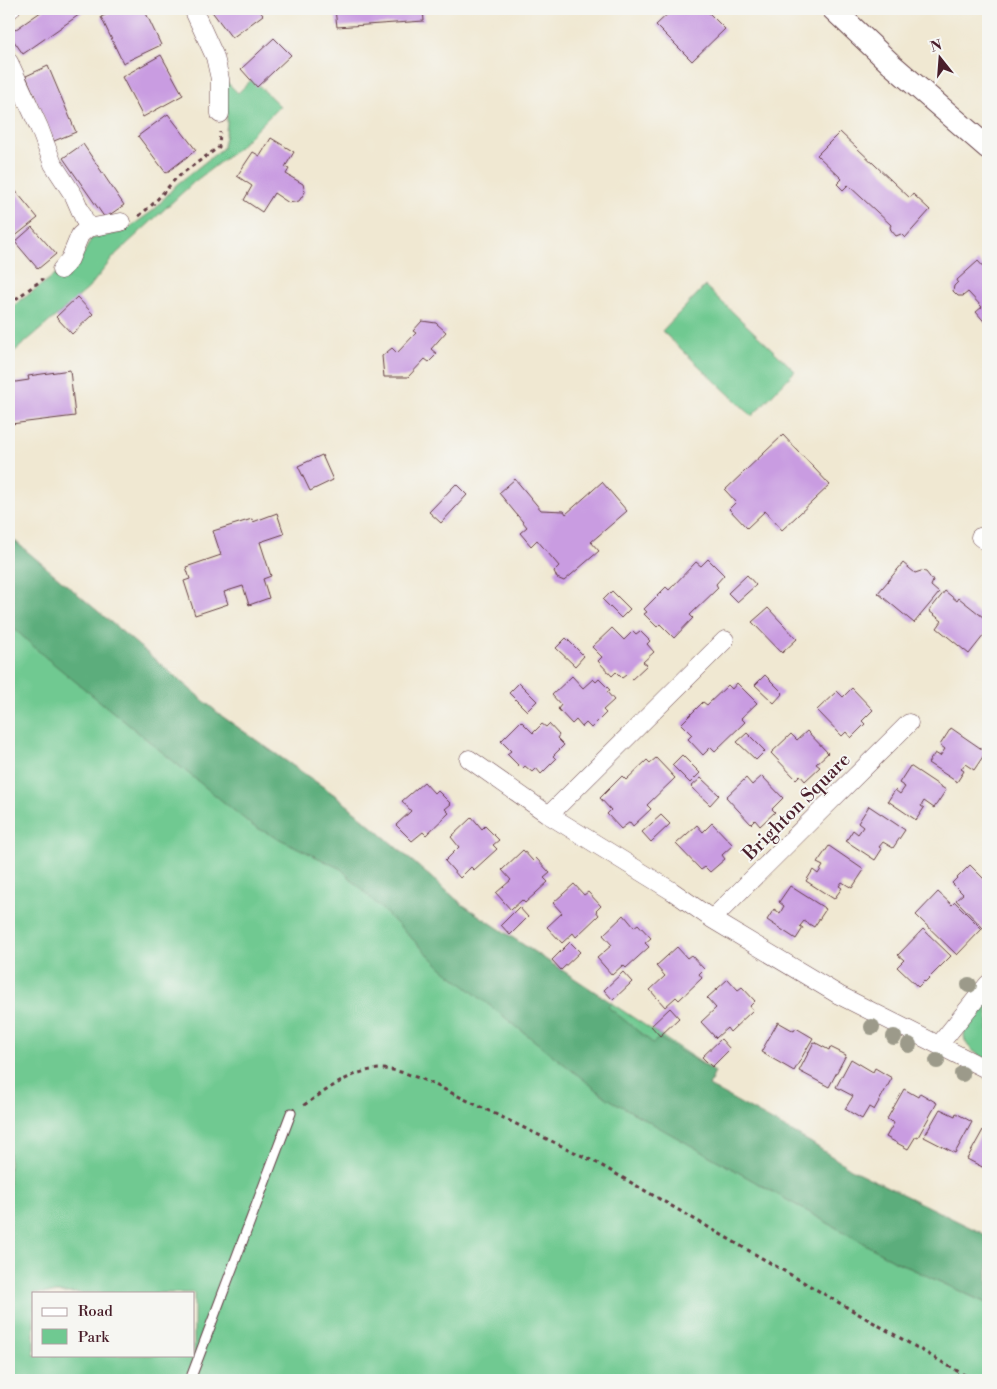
<svg xmlns="http://www.w3.org/2000/svg" width="997" height="1389" viewBox="0 0 997 1389" font-family="'Libre Bodoni',serif">
<rect width="100%" height="100%" fill="#f6f6f2"/>
<filter id="ink" filterUnits="userSpaceOnUse"><feTurbulence type="fractalNoise" baseFrequency=".02" numOctaves="2"/><feDisplacementMap in="SourceGraphic" scale="10" xChannelSelector="R" yChannelSelector="G"/><feConvolveMatrix kernelMatrix="1 2 1 2 8 2 1 2 1" color-interpolation-filters="sRGB"/></filter>
<filter id="wash" filterUnits="userSpaceOnUse"><feTurbulence type="fractalNoise" baseFrequency=".0096" numOctaves="4" result="noise"/><feDisplacementMap in="SourceGraphic" scale="20" xChannelSelector="R" yChannelSelector="G"/><feGaussianBlur stdDeviation="1.12" result="paint"/><feColorMatrix in="noise" values="0 0 0 0 0 0 0 0 0 0 0 0 0 0 0 0 0 1.4 0 .05"/><feComposite in="paint" operator="in"/></filter>
<g filter="url(#wash)">
<rect width="100%" height="100%" fill="#f0e8d2"/>
<!-- green -->
<path fill="#6fc991" stroke="#5c745e" fill-rule="evenodd" d="M252 79 280 106 236 150 194 182 116 254 88 289 9 356V309L60 271 66 279 77 267 91 239 123 232 154 210 176 185 223 148 227 124 226 81 238 93Z
M705 286 795 371 752 416 662 331Z
M9 541 223 717 339 798 463 905 711 1069 703 1152 895 1261 988 1304V1380H9ZM34 1293H194V1355H34Z
M988 996V1060C947 1040 967 1023 988 996Z"/>
<!-- forest -->
<path fill="#5bad7b" stroke="#526653" d="M9 536 223 717 339 798 463 905 612 1003 608 1007 653 1043 659 1038 715 1072 709 1086 810 1142 851 1169 988 1236V1304L895 1261 607 1098 442 968 341 869 253 826 44 656 9 624Z"/>
<g id="blocks">
<!-- building -->
<path fill="#c99ce1" d="M45 9H80L83 12 23 54 9 34Z
M118 9H144L161 45 123 63 101 17Z
M210 9H258L263 15 232 38Z
M335 9H423L424 21 337 27Z
M673 9H705L725 29 692 61 656 25Z
M274 38 291 55 257 87 241 69Z
M161 55 183 95 143 117 122 77Z
M48 66 76 132 54 141 26 76Z
M168 114 196 150 166 173 138 136Z
M840 132 910 198 913 194 930 210 905 238 901 234 896 236 891 230 890 227 891 225 848 185 843 190 837 184 842 179 817 155Z
M271 138 294 152 285 167 289 169 286 174 303 184 305 192 299 201 289 203 274 193 262 212 244 200 252 186 237 176 253 152 260 156Z
M83 144 124 205 105 218 63 158Z
M9 183 38 218 13 238 9 232Z
M32 227 56 254 38 269 15 242Z
M978 261 988 272V326L976 312 982 307 968 292 963 296H958L953 291 954 286 958 282 957 280Z
M77 297 93 314 72 334 56 317Z
M422 321 436 323 446 332 431 349 437 354 429 362 425 359 408 377H384L382 356 392 348 397 353 416 333 413 331Z
M70 370 75 416 11 424 9 383 29 380 28 376Z
M783 435 830 485 782 530 765 511 747 528 729 509 736 502 725 490Z
M322 455 333 480 310 491 298 466Z
M515 479 541 510 564 511 566 514 602 482 627 511 591 542 599 551 564 581 557 578 554 571 559 566 537 540 531 546 520 533 527 527 499 493Z
M456 484 467 495 441 523 429 512Z
M277 513 284 534 260 542 271 576 263 579 269 598 249 605 243 586 224 592 228 604 195 615 184 581 190 579 186 567 221 555 213 531 252 519 253 522Z
M708 559 724 575 716 584 718 588 690 615 693 618 674 638 660 624 657 627 644 614 647 612 644 609 666 587 669 590 696 562 701 566Z
M903 563 915 573 921 571 926 572 933 581 931 586 939 593 914 623 878 593Z
M747 575 756 585 737 602 728 593Z
M612 591 630 609 621 618 603 600Z
M945 591 957 601 959 598 988 621V630L969 654 937 628 942 621 929 611Z
M768 608 797 639 782 653 752 622Z
M612 628 624 640 633 631 636 634 640 631 650 641 647 644 654 652 643 662 647 665 631 680 626 675 622 678 616 672 612 676 598 661 602 657 592 647Z
M566 638 584 656 575 666 556 648Z
M765 675 783 693 774 703 755 685Z
M572 676 583 688 593 679 596 682 599 679 610 690 607 692 614 700 603 710 606 713 591 728 586 723 582 727 576 720 572 724 558 709 561 705 552 695Z
M519 683 537 701 527 711 509 693Z
M737 683 757 703 741 718 745 722 715 751 711 747 703 755 688 739 692 735 681 724 703 702 707 705 728 685 732 689Z
M852 688 873 710 862 721 865 724 851 738 846 732 842 736 817 710 837 691 843 697Z
M521 721 533 733 542 724 546 727 549 724 559 735 557 738 564 745 553 756 556 759 541 774 536 768 532 772 525 766 522 769 507 754 511 751 501 741Z
M951 728 986 752 974 770 965 764 961 769 964 771 957 782 928 763 935 753 940 756 945 749 940 745Z
M807 731 828 753 816 764 820 767 805 781 800 775 796 779 771 753 791 734 797 740Z
M747 733 765 751 756 760 737 742Z
M682 755 700 773 690 783 672 765Z
M656 758 675 778 647 805 651 809 633 826 630 822 621 829 607 814 611 810 600 798 622 776 626 780 647 760 650 763Z
M910 766 946 790 934 808 924 801 921 806 924 808 916 820 888 801 895 790 900 794 905 787 899 783Z
M762 776 783 798 772 809 775 812 760 826 755 820 751 824 726 797 746 778 752 785Z
M701 778 719 795 710 805 691 787Z
M424 782 434 793 437 790 451 804 445 809 449 813 426 835 423 832 412 841 396 825 411 811 402 801Z
M869 806 905 830 893 848 883 842 879 847 882 849 875 860 846 841 853 830 858 834 863 827 858 823Z
M661 815 670 824 651 842 642 832Z
M472 817 482 829 485 826 499 840 493 845 497 849 474 870 471 867 460 878 445 861 459 847 451 837Z
M712 823 733 845 722 855 725 859 710 872 705 867 701 870 676 844 697 825 703 832Z
M829 846 864 870 852 888 842 882 839 886 842 888 834 899 806 881 813 870 818 874 823 866 817 863Z
M523 850 533 861 536 858 550 873 544 878 548 882 525 903 522 900 511 910 496 893 511 880 502 870Z
M970 865 988 883V925L984 929 956 900 963 894 952 883Z
M574 884 584 895 588 892 601 906 596 911 599 915 576 937 573 933 562 943 547 927 562 913 553 903Z
M790 886 826 909 814 927 804 921 800 926 803 928 796 939 767 920 774 909 780 913 784 906 779 902Z
M938 892 952 905 955 902 982 929 957 955 916 915Z
M519 907 528 917 510 935 501 925Z
M624 915 634 927 638 924 651 938 645 943 649 947 626 968 623 965 612 975 597 958 612 945 603 935Z
M923 929 951 956 925 982 924 981 918 987 897 967 904 960 898 955Z
M570 942 580 952 561 970 552 960Z
M677 947 687 958 691 955 704 969 699 974 702 978 679 1000 676 997 665 1007 650 990 665 976 656 966Z
M623 972 632 982 613 1000 604 990Z
M728 979 738 990 742 987 755 1001 750 1006 753 1010 730 1032 727 1028 716 1038 701 1022 716 1008 707 998Z
M670 1008 679 1018 660 1036 651 1026Z
M778 1022 794 1031 796 1028 813 1038 794 1071 761 1052Z
M721 1039 730 1049 712 1067 702 1057Z
M814 1042 829 1050 830 1047 846 1055 829 1087 799 1071Z
M851 1059 873 1072 875 1068 892 1078 874 1110 869 1107 862 1119 845 1109 853 1096 836 1087Z
M904 1089 918 1097 920 1093 937 1103 918 1137 916 1136 908 1149 886 1137 894 1123 887 1119Z
M940 1109 955 1116 956 1113 972 1122 955 1153 924 1137Z
M983 1130 988 1133V1170L967 1159Z"/>
</g>
</g>
<g filter="url(#ink)">
<use href="#blocks" fill-opacity="0" stroke="#633d44" stroke-width="1"/>
<g fill="none" stroke-linecap="round" stroke-linejoin="round">
<!-- service casing -->
<g stroke="#633d44" stroke-width="11">
<path id="service" d="M190 1380 291 1113"/>
</g>
<!-- minor casing -->
<g stroke="#633d44" stroke-width="19">
<path id="minor" d="M193 9 215 57 220 79V114
M9 10 11 9
M9 62 39 127 53 164 74 196 88 228
M61 270 70 259 80 235 88 228 121 222
M980 537 988 543
M469 759 549 815 672 891 712 919 839 995 988 1070
M549 815 725 640
M712 919 909 723
M939 1045 988 984"/>
</g>
<!-- tertiary casing -->
<g stroke="#633d44" stroke-width="24">
<path id="tertiary" d="M833 9 891 64 988 148"/>
</g>
<!-- path -->
<path stroke="#633d44" stroke-width="3" stroke-dasharray="4 4" stroke-linecap="butt" d="M139 216 154 203 177 177 219 147 220 132
M9 304 43 279
M304 1105C327 1090 352 1070 380 1069 398 1069 416 1077 433 1084L597 1163 973 1380"/>
<!-- service -->
<use href="#service" stroke="#fff" stroke-width="9"/>
<!-- minor -->
<use href="#minor" stroke="#fff" stroke-width="18"/>
<!-- tertiary -->
<use href="#tertiary" stroke="#fff" stroke-width="22"/>
</g>
<!-- trees -->
<g fill="#9c9a8a">
<circle cx="969" cy="985" r="8"/>
<circle cx="872" cy="1027" r="8"/>
<circle cx="894" cy="1037" r="8"/>
<circle cx="909" cy="1045" r="8"/>
<circle cx="937" cy="1061" r="8"/>
<circle cx="962" cy="1074" r="8"/>
</g>
</g>
<g text-anchor="middle" stroke-width="4" stroke-linejoin="round" paint-order="stroke">
<!-- street labels -->
<g font-size="19" fill="#4a1f2b" stroke="#f6f6f2">
<text transform="translate(796 806) rotate(-45)" y="7">Brighton Square</text>
</g>
</g>
<!-- margin -->
<rect width="997" height="1389" fill="none" stroke="#f6f6f2" stroke-width="30"/>
<!-- legend -->
<rect x="32" y="1292" width="162" height="65" fill="#f6f6f2" stroke="#b1a0a2"/>
<rect x="42" y="1308" width="25" height="8" fill="#ffffff" stroke="#b1a0a2"/>
<text x="78" y="1316" font-size="15" fill="#4a1f2b">Road</text>
<rect x="42" y="1329" width="25" height="15" fill="#6fc991" stroke="#b1a0a2"/>
<text x="78" y="1342" font-size="15" fill="#4a1f2b">Park</text>
<!-- north arrow -->
<g transform="translate(940 58) rotate(343)" stroke="#f6f6f2" stroke-width="4" paint-order="stroke">
<path d="M0-4L9 19L0 12L-9 19Z" fill="#4a1f2b"/>
<text y="-8" font-size="14" font-weight="bold" text-anchor="middle" fill="#4a1f2b">N</text>
</g>
</svg>
